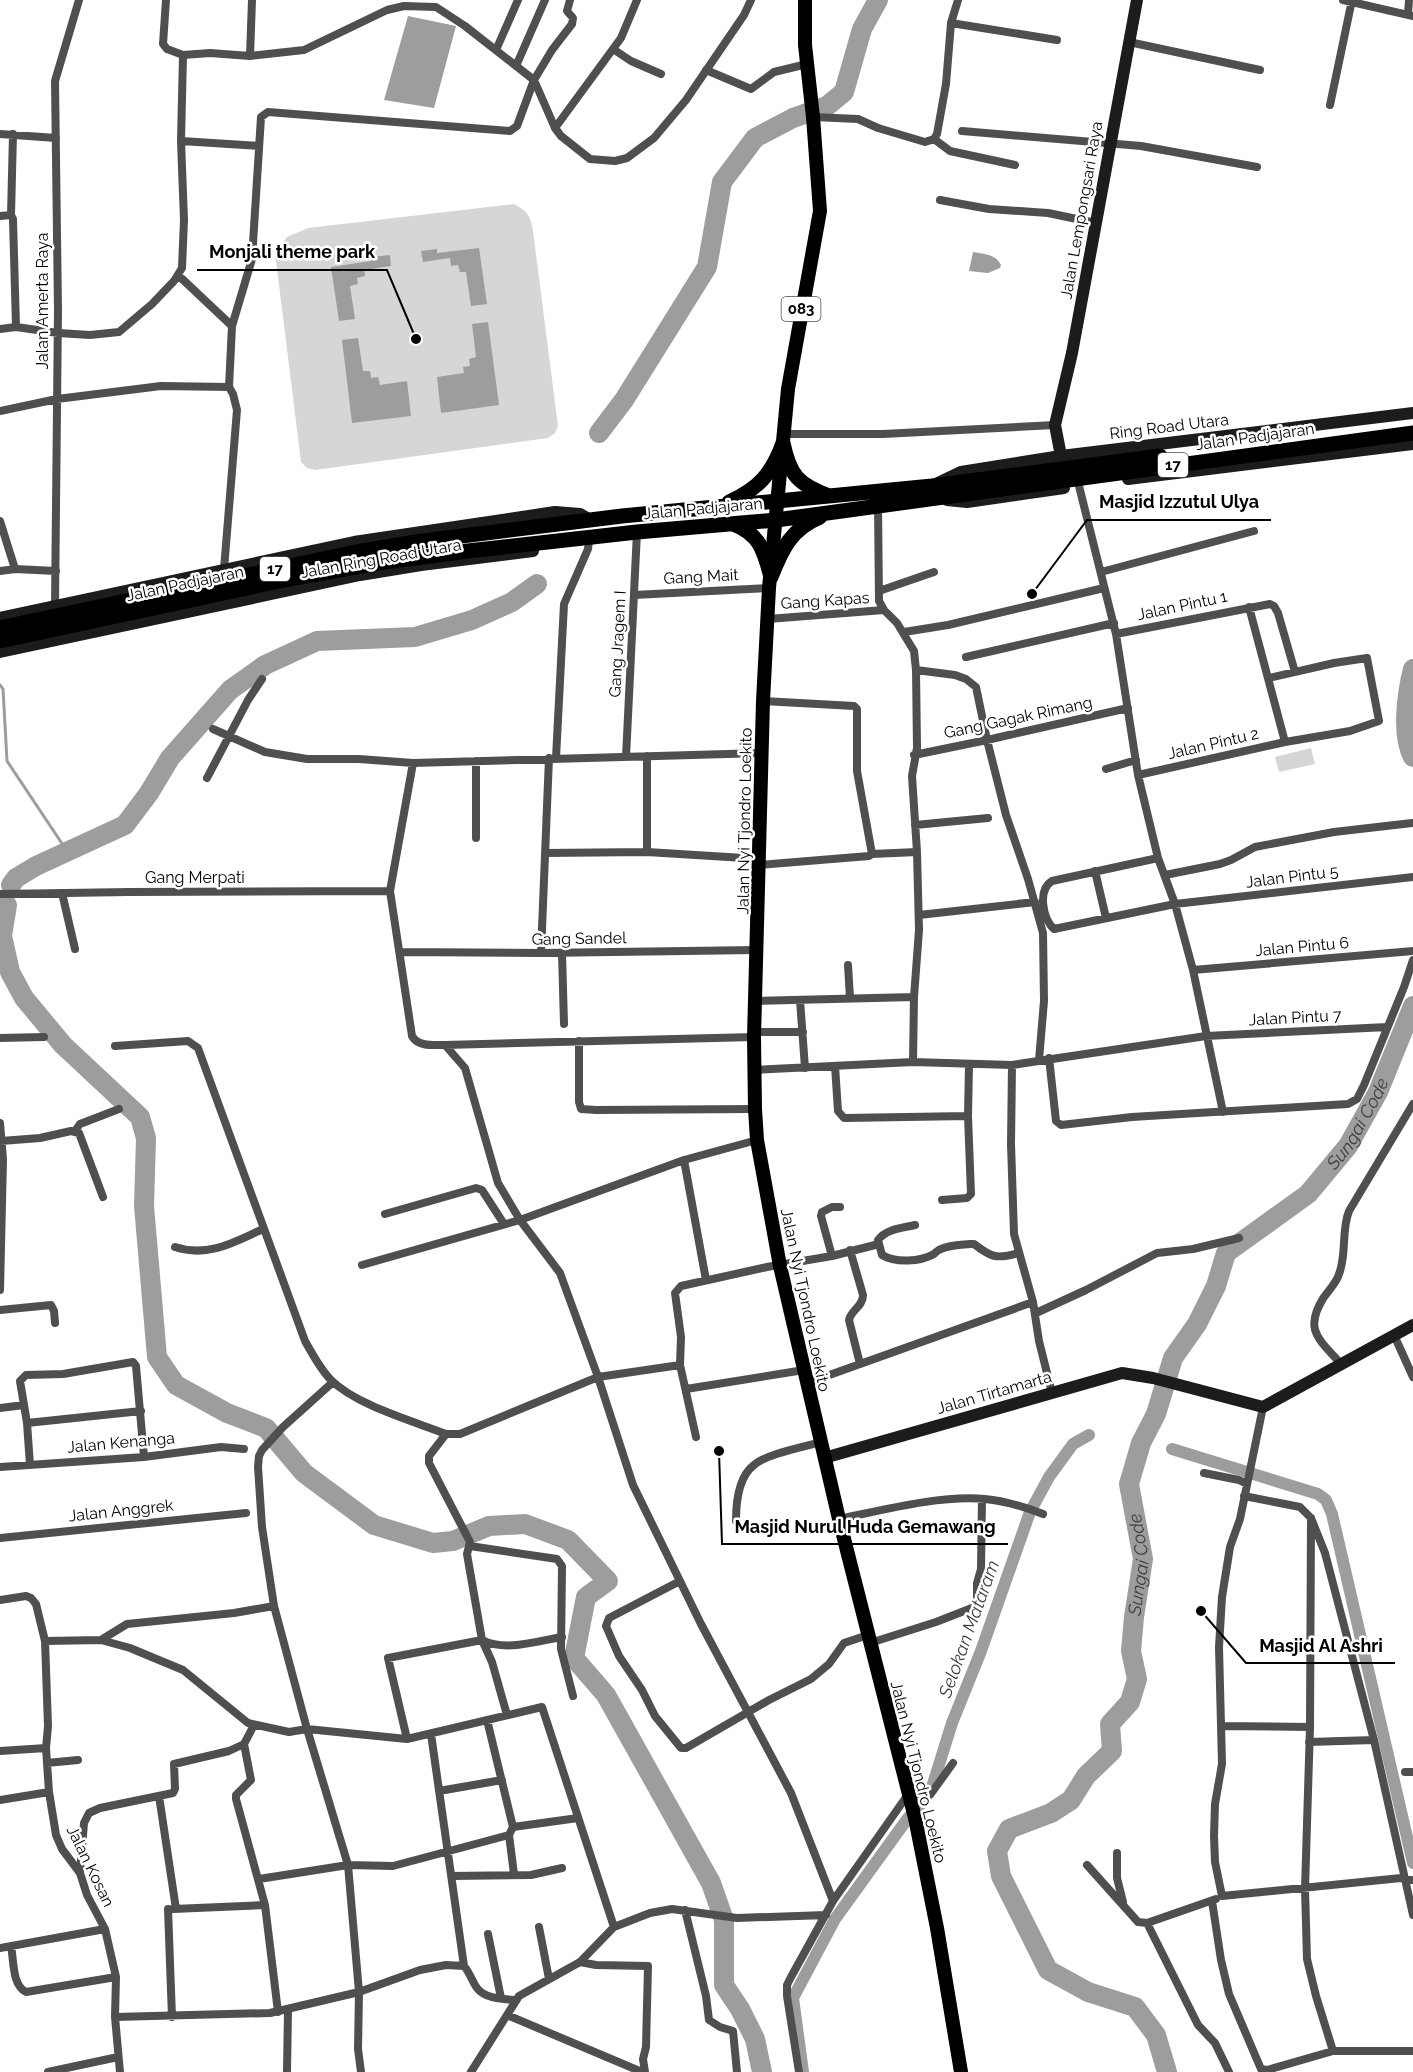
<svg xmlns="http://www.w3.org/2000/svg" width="1413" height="2072" viewBox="0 0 1413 2072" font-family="Raleway,sans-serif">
<rect width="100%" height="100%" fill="#fff"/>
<!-- green -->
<path fill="#d6d6d6" d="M514 204C527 211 531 216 533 231L558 426 555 433 548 438 315 470 307 468 301 462 275 253 287 237 308 228Z
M1311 748 1315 764 1279 772 1275 757Z"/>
<!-- water -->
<path fill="#9d9d9d" d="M408 16 456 26 434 108 384 100Z
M479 248 487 304 471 306 466 272H460L458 265 451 266 450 258 423 262 421 251 437 249V253Z
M973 252C983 254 996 254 1001 265L1000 268 988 273 969 271Z
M390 255 391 266 364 270 365 276 357 278 358 284 350 286 355 319 339 321 331 267 371 261V257Z
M488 322 499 405 441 413 437 377 464 373 463 367 470 366 469 359 476 357 472 324Z
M358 338 363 371H370L371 378 378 377 380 385 407 381 411 416 352 423 342 340Z"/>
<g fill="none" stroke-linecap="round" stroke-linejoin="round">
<!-- stream -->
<path stroke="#9d9d9d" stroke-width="3" d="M0 685 3 689 7 761 67 851"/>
<!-- canal -->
<path stroke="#9d9d9d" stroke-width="12" d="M1172 1449 1318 1494 1326 1500 1332 1514 1413 1863
M933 1784 952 1723 981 1651 1030 1512 1049 1477 1073 1444 1089 1435
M803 2072 793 1998 835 1919 908 1818 923 1802"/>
<!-- river -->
<g stroke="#9d9d9d" stroke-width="20">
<path d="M599 433 624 400 707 267 722 182 755 138 793 118 827 106 844 92 862 29 878 0"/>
<path d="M1413 669C1407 693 1401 735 1413 757"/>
<path d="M11 885 16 878 36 866 125 825 149 793 170 758 230 690 265 665 317 641 415 637 472 620 512 602 537 584"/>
<path d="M7 905 2 936 10 972 24 998 63 1045 140 1117 146 1138 144 1206 157 1357 176 1385 227 1413 266 1428 304 1473 374 1525 433 1543 453 1541 489 1526 525 1524 568 1540 608 1581 586 1597 574 1658 606 1695 711 1883 724 1920V1985L740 2009 755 2039 762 2072"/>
<path id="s1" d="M1167 2072 1156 2035 1135 2007 1088 1992 1048 1970 1001 1876 997 1851 1009 1829 1051 1813 1071 1800 1086 1776 1112 1751 1110 1724 1130 1702 1137 1679 1131 1651 1134 1617 1143 1559 1129 1484 1141 1443 1156 1414 1173 1358 1197 1324 1216 1286 1226 1253 1308 1194 1348 1146 1378 1092 1413 1006"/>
</g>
<!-- street -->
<path stroke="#4f4f4f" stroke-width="8" d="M166 0 163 44 167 49 183 55 210 53 250 56 304 50 387 10 404 6 436 7 465 26 534 80 555 128 561 136 590 159 615 161 627 158 654 138 686 100 744 15 751 0
M1343 0 1413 16
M1408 14 1409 0
M951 23 1057 40
M1129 42 1260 70
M613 49 631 61 661 74
M496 50 518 0
M250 56 252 0
M516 66 545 0
M706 70 751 89 774 72 807 64
M1330 105 1352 0
M813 117 858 119 878 128 925 142 934 139 937 134 946 84 951 23 958 0
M555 128 621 38 637 0
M962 131 1141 146 1257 167
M0 134 56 138
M13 134 11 215 13 219 16 327
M934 139 950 151 1015 165
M181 141 183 55
M940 200 989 209 1048 213 1096 223
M0 216 11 215
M178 275 232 326 229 387
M232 326 252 259 261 117 268 112 510 131 517 126 534 80 552 50 572 24 573 18 567 11 570 0
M0 329 16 327 58 333 90 335 119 332 152 304 174 281 182 268 184 220 181 141 259 146
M0 411 57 399 161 386 229 387 233 394 237 410 224 569
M783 434H883L1055 425
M1079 486 1116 634 1138 775 1158 858 1175 904 1193 970 1223 1112
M878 505 879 601 884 610 897 623 914 651 916 670 917 748 912 776 917 852 919 930 914 997 913 1062
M0 521 15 569
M0 571 15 569 56 571
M1101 572 1254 531
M879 591 934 572
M634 595 769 588
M55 606 58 310 55 81 79 0
M1249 607 1285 742
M768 619 884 610
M904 632 948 625 1104 588
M1116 634 1270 604 1274 606 1278 613 1295 672
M966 657 1114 623
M916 670 955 675 966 679 976 687 987 740 1006 815 1028 879 1043 933 1044 1001 1039 1060
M763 701 854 706 857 709V771L872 854
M213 729 265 752 307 759H359L413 763 762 753
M914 755 987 740 1128 708
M626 757 637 532
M556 758 564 604 588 549 589 541
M413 763 390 891 412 1036C418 1047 434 1045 445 1045L465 1068 498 1183 520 1220 560 1273 598 1377 633 1485 701 1624 791 1793 833 1901
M1106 769 1136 760
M1138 775 1285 742 1350 731 1379 721 1367 658 1334 663 1269 678
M207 778 248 700 262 679
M915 825 988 818
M476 838V761
M647 852 760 859
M545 853 647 852V756
M1158 858 1052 881C1037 890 1043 919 1054 929L1175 904 1413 877
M760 865 869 856 872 854 917 852
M1095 871 1106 918
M1165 875 1220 864 1231 860 1255 847 1334 832 1412 823
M62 893 75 949
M0 894 129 892 390 891
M919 915 1035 902
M401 952 541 953 757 950
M541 953 549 758
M562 953 564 1024
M848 965 850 998
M1193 970 1413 951
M800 1000 805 1068
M757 1001 914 997
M755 1032H803
M0 1038 44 1037
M579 1041V1102L581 1109 596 1110 755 1109
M445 1045 754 1037
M115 1046 188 1041 198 1048 305 1341C313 1355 320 1369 331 1380 356 1405 413 1421 446 1434H460L598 1377 680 1365
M1049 1058 1056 1121 1061 1125 1132 1117 1348 1104 1357 1099 1364 1085 1404 987 1413 960
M1012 1065 1011 1144 1014 1234 1033 1302 1039 1341 1052 1393
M835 1066 838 1111 844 1118 968 1116 969 1065
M754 1070 913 1062 1012 1065 1206 1036 1387 1027
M0 1123 3 1159 0 1290
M75 1131 80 1124 119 1109
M1 1141 40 1138 71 1131 79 1133 103 1197
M684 1160 706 1280
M942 1200 967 1198 971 1194 968 1116
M385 1214 476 1188 482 1190 504 1224
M915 1225C902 1228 886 1229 878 1240L882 1255C895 1263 920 1262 934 1254 936 1252 938 1250 941 1249 950 1245 961 1245 970 1244H974C992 1258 997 1259 1018 1253
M175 1247C208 1258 234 1242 263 1229
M850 1250 863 1295C863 1307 851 1310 849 1320L860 1364
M832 1256 879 1244
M362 1265 520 1220 684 1160 757 1140
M0 1310 51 1305 54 1311 55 1323
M1036 1313 1086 1290 1157 1253 1193 1249 1239 1238
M1394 1335 1413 1377
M1341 1364C1319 1339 1303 1330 1324 1297 1329 1290 1337 1282 1339 1274 1347 1254 1341 1231 1349 1211L1413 1104
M333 1382 283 1427 262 1450 259 1456 258 1467 262 1527 274 1606 307 1729 348 1865 359 1992 358 2049 361 2072
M807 1383 1033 1302
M686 1389 804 1370
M1263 1407 1240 1519 1230 1547 1222 1597 1219 1647 1222 1764 1215 1804 1214 1836 1215 1862 1222 1896 1401 1878 1413 1880
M0 1408 24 1405
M27 1423 141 1411
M696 1437 680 1365 681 1337 675 1293 681 1286 767 1267 832 1256 821 1216 822 1212 832 1207H840
M30 1465 27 1423 20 1381 26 1375 63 1374 133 1362 136 1366 144 1457
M0 1467 144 1457 221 1447 244 1449
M1204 1473 1239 1480 1247 1484
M1244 1496 1300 1507 1311 1518 1325 1553 1374 1740 1413 1915
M1311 1518 1310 1727 1305 1889 1307 1959 1316 1996 1333 2051H1413
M839 1519C883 1510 940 1495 985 1499 1005 1501 1025 1507 1043 1514
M736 1521C736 1503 738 1477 754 1465 766 1454 804 1447 821 1442
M0 1538 246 1513
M470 1546 557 1559 562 1566 561 1649 573 1696
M680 1581 609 1618 606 1626 619 1656 642 1690 655 1716 681 1748H686L769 1700 811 1679 829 1664 844 1643 868 1635
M0 1600 26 1596 31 1598 36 1604 45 1641 48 1726 46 1748 49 1792 56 1835 62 1849 80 1873 87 1895 105 1929 116 1977 115 2017 120 2072
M101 1640 127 1624 234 1613 274 1606
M45 1641 101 1640 130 1648 183 1670 248 1723 289 1732 307 1729 407 1739 542 1707 614 1927
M870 1643 936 1622 977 1606V1583L981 1569 982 1499
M507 1715 492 1662 482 1640C506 1652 537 1641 562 1637
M487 1720 513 1827 509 1835 514 1874
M1221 1726 1310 1727
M431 1734 464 1966
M407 1739 388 1658 482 1640 467 1554 470 1542 429 1463V1456L446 1434
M1309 1742 1374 1740
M244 1744 251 1780 236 1795V1799L265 1905 278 2012
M0 1751 46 1748
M47 1763 78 1760
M1405 1772H1413
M439 1791 502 1780
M159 1796 176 1909
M0 1800 49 1792
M513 1827 578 1818
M1117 1853V1878L1123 1902
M1087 1865 1138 1922 1147 1923 1216 1899
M80 1873 84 1823 89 1813 100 1808 173 1793 175 1789 174 1764 229 1751 244 1744 254 1725
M452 1876 531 1875 562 1868
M259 1879 348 1865 393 1866 509 1835
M1212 1901 1221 1960 1229 1994 1261 2069 1267 2070 1333 2051
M168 1909 172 2017
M173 1909 265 1905
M685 1910 706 1996 709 2020 720 2027 733 2031 737 2072
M1147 1923 1198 2025 1215 2043 1229 2072
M539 1927 549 1979
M488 1934 501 1998
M11 1946C14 1961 12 1985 26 1992L116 1977
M0 1948 105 1929
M580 1962 596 1965 648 1966 646 2047 643 2059 645 2072
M507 2015 642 2072
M115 2017 270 2013 359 1992 420 1970 446 1965 464 1966C470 1973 472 1981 477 1988 485 1999 503 1999 515 2000
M48 2072 118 2057
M287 2072 288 2010
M471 2072 519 1996 580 1962 614 1927 650 1913 672 1909 737 1918 826 1915
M799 2072 787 1996V1985L791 1977 833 1901 909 1793 930 1795 953 1763"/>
<!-- secondary -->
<path stroke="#1c1c1c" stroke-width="12" d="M1061 456 1055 425 1072 353 1137 0
M1128 479 1413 444
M938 483 961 472 1061 456 1413 413
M947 500 967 502 1064 488
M0 618 354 542 555 512 580 514 590 520
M0 652 360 575 421 565 533 551
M824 1458 1122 1373 1153 1378 1263 1407 1413 1325"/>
<!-- primary -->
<path stroke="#000" stroke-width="14" d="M805 0V45L813 117 820 211 788 389 769 588 763 701 754 1037 755 1109 757 1140 780 1266 839 1519 915 1818 937 1928 961 2072"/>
<!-- highway -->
<path stroke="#000" stroke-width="15" d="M783 443C790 476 798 484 829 496
M729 502C758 489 772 474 783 443
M733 524C760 534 764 551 771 577
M771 577C782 549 791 529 820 517
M0 628 356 552 422 541 622 516 932 486 1160 456
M0 641 284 580 377 563 468 551 637 532 776 520 1413 433"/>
</g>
<g text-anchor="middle" stroke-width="5" stroke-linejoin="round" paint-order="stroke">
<!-- shield labels -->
<g fill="#fff" stroke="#4c4c4c" stroke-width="1.5">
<rect x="781.5" y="297" width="39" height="24" rx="4.5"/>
<rect x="1158" y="453" width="30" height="24" rx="4.5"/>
<rect x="260" y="557" width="30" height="24" rx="4.5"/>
</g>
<g font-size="15" font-weight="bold" fill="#000">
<text x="801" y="314">083</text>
<text x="1173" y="470">17</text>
<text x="275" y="574">17</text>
</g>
<!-- street labels -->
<g font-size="16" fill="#000" stroke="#fff">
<text transform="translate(1081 210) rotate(-80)" y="6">Jalan Lempongsari Raya</text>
<text transform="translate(42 301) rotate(-90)" y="6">Jalan Amerta Raya</text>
<text transform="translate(1169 426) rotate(-7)" y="6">Ring Road Utara</text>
<text transform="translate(1255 436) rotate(-8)" y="6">Jalan Padjajaran</text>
<text transform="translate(703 508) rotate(-5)" y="6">Jalan Padjajaran</text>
<text transform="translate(381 558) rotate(-10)" y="6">Jalan Ring Road Utara</text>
<text transform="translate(701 576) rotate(-3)" y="6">Gang Mait</text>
<text transform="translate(185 583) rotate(-12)" y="6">Jalan Padjajaran</text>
<text transform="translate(825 600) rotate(-4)" y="6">Gang Kapas</text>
<text transform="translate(1182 605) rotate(-12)" y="6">Jalan Pintu 1</text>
<text transform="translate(617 644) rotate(-87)" y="6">Gang Jragem I</text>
<text transform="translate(1018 717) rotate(-12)" y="6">Gang Gagak Rimang</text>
<text transform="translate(1213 743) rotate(-13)" y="6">Jalan Pintu 2</text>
<text transform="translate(744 821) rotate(-89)" y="6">Jalan Nyi Tjondro Loekito</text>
<text transform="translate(1292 876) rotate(-7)" y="6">Jalan Pintu 5</text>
<text x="195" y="883">Gang Merpati</text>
<text transform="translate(579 938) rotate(-1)" y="6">Gang Sandel</text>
<text transform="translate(1302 946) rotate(-5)" y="6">Jalan Pintu 6</text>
<text transform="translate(1295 1017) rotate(-3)" y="6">Jalan Pintu 7</text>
<text transform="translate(806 1300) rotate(78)" y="6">Jalan Nyi Tjondro Loekito</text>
<text transform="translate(994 1392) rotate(-16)" y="6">Jalan Tirtamarta</text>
<text transform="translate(121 1442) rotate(-5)" y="6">Jalan Kenanga</text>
<text transform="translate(121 1510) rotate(-6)" y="6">Jalan Anggrek</text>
<text transform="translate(919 1772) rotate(76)" y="6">Jalan Nyi Tjondro Loekito</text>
<text transform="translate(91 1866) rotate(64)" y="6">Jalan Kosan</text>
</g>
<!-- water labels -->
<g font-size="18" font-style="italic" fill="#3e3e3e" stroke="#fff">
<text dy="6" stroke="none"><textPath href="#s1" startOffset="1176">Sungai Code</textPath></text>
<text dy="6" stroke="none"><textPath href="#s1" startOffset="654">Sungai Code</textPath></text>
<text transform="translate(969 1629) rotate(-70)" y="6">Selokan Mataram</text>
</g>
</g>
<!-- callouts -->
<path fill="none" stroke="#000" stroke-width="2" d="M416 339L387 270H197M1032 594L1087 520H1271M719 1451L722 1544H1008M1201 1611L1246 1663H1395"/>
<g fill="#000" stroke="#fff" stroke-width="2">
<circle cx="416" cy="339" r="6"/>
<circle cx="1032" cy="594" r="6"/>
<circle cx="719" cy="1451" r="6"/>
<circle cx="1201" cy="1611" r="6"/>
</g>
<g font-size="18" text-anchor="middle" font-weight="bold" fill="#000" stroke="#fff" stroke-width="5" stroke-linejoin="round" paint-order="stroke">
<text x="292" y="258">Monjali theme park</text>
<text x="1179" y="508">Masjid Izzutul Ulya</text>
<text x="865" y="1533">Masjid Nurul Huda Gemawang</text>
<text x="1321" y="1652">Masjid Al Ashri</text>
</g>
</svg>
